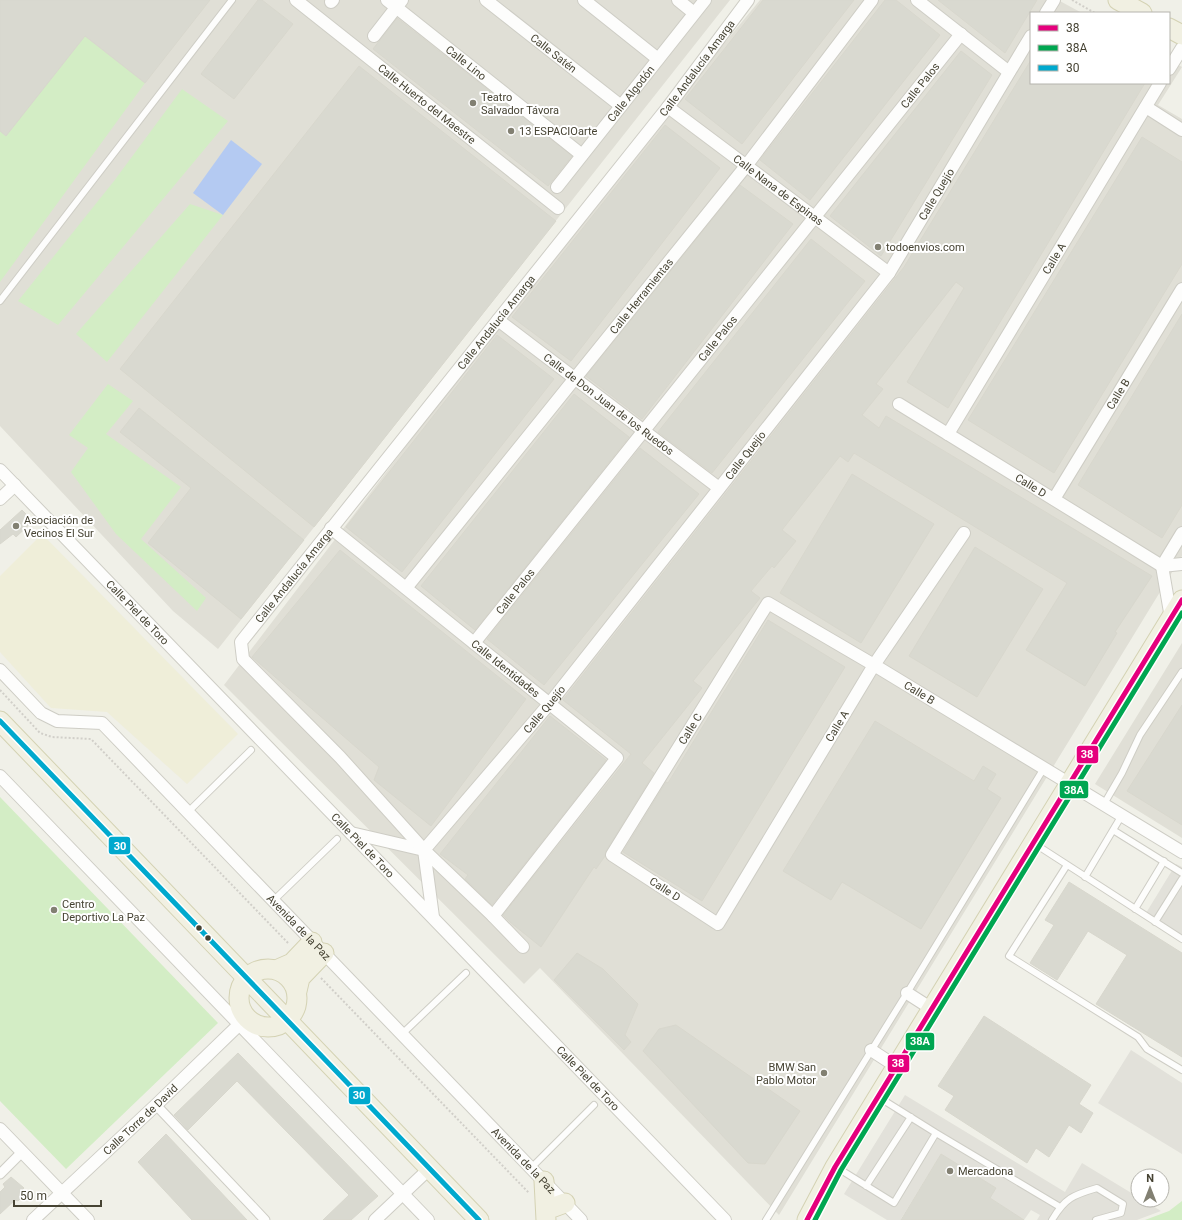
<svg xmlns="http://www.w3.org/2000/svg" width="1182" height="1220" viewBox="0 0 1182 1220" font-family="Roboto,sans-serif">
<rect width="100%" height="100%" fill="#f0f0e8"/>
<!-- industrial -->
<path fill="#e0dfd6" d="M0 0H730L218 649 173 611 0 426Z
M760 0H1058L1082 13H1031V83H1169V60L1182 67 1158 105 1182 119V556L779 1215 540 968 524 984 224 685 573 227Z
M1182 643V838L1095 784Z"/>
<!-- education -->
<path fill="#efeed9" d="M42 534 238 734 187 784 107 712 51 708 0 652V576Z"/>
<!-- green -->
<path fill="#d3edc5" d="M85 36 145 83 0 282V131L6 135Z
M182 89 228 121 58 325 18 301 114 181Z
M190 204 223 215 107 362 76 334Z
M108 384 133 401 106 434 181 487 141 539 206 598 197 611 116 534 71 472 88 448 69 435Z
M0 797 218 1023 66 1169 0 1101Z
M1182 1201V1220H1145L1169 1211Z"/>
<!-- parking -->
<path fill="#e2e1da" d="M1176 864 1182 867V935L1146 913Z
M1131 1050 1182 1083V1154L1098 1103Z
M905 1095 1065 1192 1082 1163 1138 1197V1200H1143L1161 1211 1137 1220H1037L1040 1215 1031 1210 1024 1220 990 1198 996 1188 941 1154 901 1219 903 1220H887L844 1194Z"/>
<!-- water -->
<path fill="#b4caf2" d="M231 140 262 164 223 215 193 193Z"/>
<!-- building -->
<path fill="#d9d9d0" stroke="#d8d7cd" d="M0 0H210L145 83 85 36 6 136 0 131Z
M258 0H262L293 24 234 99 201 74Z
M763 0H854L742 144 685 99Z
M885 0H896L940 35 810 200 760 160Z
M938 0H1037L1005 53Z
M397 18 572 156 548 186 373 49Z
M961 51 992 75 881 256 830 216Z
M1031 60V83H1145L948 408 907 382 964 288 956 282 876 384 883 389 862 415 879 428 886 416 1152 576 1115 632 1117 633 1085 686 1026 650 1067 583 854 453 848 462 840 456 782 530 796 541 774 568 772 566 751 591 760 598 693 681 702 688 642 763 654 773 606 851 605 856 596 869 594 867 541 947 510 922 503 915 631 754 563 700 904 267Z
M359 66 556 221 314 527 120 369Z
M665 125 720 168 571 361 512 317Z
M1142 137 1182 162V264L1054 473 968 420Z
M740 185 793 224 642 419 586 376Z
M811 239 865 281 712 473 658 432Z
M1182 314V505L1162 538 1078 485Z
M497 335 554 379 402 572 346 527Z
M574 394 629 437 475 630 421 586Z
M139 408 304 540 241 619 148 543 191 488 120 432Z
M640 448 699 494 544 685 487 639Z
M852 474 934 524 861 643 780 593Z
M22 510 33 521 16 537 13 534 0 544V530Z
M975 547 1043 589 977 697 909 656Z
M340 550 526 699 431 826 374 780 379 767 252 657Z
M768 620 845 667 702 901 623 852 666 782 668 783Z
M1182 705V825L1127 791Z
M550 716 606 760 492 905 465 879 468 875 440 854Z
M875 721 974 781 983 766 996 774 987 789 1001 798 921 929 842 882 831 900 783 871Z
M1069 882 1182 953V1057L1096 1004 1127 955 1088 931 1057 980 1030 963 1054 925 1045 920Z
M577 953 603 969 638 1004 625 1035 631 1042 624 1050 554 980Z
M984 1016 1091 1085 1079 1104 1093 1113 1081 1133 1069 1125 1049 1157 1036 1148 1027 1163 945 1110 954 1096 938 1086Z
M676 1025 800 1111 765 1164 748 1163 643 1051 659 1029Z
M238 1053 378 1196 351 1220H323L349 1195 237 1081 188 1130 174 1115Z
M166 1134 247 1220H192L138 1162Z
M941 1154 996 1188 990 1198 1024 1220H901Z
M11 1177 24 1188 22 1190 25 1194 18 1201 15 1200 0 1214V1192L5 1187 3 1184Z"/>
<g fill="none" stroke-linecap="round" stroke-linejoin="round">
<!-- service casing -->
<g stroke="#cecdc5" stroke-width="8">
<path id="service" d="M0 301 232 0
M1104 804 1122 773 1140 735 1182 672
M188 812 251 750
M1113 830 1182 873
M1035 844 1182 939
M1067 865 1009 956 1138 1037 1147 1049 1182 1070
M1085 877 1122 815
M273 901 337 839
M1135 909 1164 861
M1155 922 1182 879
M402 1034 466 973
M880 1098 936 1133
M836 1167 894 1203 936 1133 1060 1207
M531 1168 594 1105
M866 1186 911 1117
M766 1220 907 993 1044 768
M1052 1220C1065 1198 1073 1195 1097 1188L1123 1204 1121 1213 1096 1220"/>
</g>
<!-- pedestrian casing -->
<g stroke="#cecdc5" stroke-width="11">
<path id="pedestrian" d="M156 1105 265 1220
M0 1174 22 1152"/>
</g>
<!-- minor casing -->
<g stroke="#cecdc5" stroke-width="14">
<g id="minor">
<path id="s1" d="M296 0 558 208"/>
<path id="s2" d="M387 0 582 155"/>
<path id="s3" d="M486 0 621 106"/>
<path d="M584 0 658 59"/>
<path d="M678 0 694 13"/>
<path d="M917 0 1009 72"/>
<path d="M331 2 333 0"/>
<path d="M1046 13 1054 0"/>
<path d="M374 36 402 0"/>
<path d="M1169 69 1182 48"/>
<path id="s4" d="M668 107 889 273"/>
<path d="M1146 107 1182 130"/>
<path id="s5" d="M557 187 705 0"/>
<path id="s6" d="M498 320 719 488"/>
<path id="s7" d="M899 404 1162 566 1182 564"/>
<path id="s8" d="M948 434 1160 83"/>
<path id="s9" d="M0 470 725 1220"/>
<path d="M0 499 15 485"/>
<path id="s10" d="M1054 499 1182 289"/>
<path id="s11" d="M331 528 617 758 493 916"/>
<path id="s12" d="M964 533 874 665 718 924 612 855 768 603 874 665 1182 852"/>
<path d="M1162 566 1171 618"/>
<path d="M1162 566 1182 533"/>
<path id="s13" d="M406 588 746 166 872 0"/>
<path id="s14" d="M474 643 961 34"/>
<path id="s15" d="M0 670 41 713 57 721 102 723 581 1220"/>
<path d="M0 776 428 1220"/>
<path id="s16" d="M351 833 424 850 550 703 889 273 1031 36"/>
<path d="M424 850 433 917"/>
<path id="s17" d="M523 947 493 916 424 850 340 757 243 659 241 642 668 107 748 0"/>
<path d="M907 993 932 1009"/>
<path d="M871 1050 897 1067"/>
<path d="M0 1129 88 1220"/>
<path id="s18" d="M33 1220 156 1105 246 1018"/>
<path d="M375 1220 429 1169"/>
</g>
</g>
<!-- primary casing -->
<g stroke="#d4d2b3" stroke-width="21">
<path id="primary" d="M1118 0 1142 13
M1169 28 1182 35
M0 721 479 1220
M239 998a29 29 0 1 1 58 0a29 29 0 1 1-58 0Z
M276 970 292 963 312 942
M297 991 300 978 324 953
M544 1181 546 1220
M546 1210 565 1203
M807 1220 835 1167 1182 600"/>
</g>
<!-- path -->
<path stroke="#d1cfc9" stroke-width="2" stroke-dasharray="2 2" stroke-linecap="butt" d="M1072 0 1095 13
M0 690 40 733 52 737 91 739 289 944
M321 978 529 1193"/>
<!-- service -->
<use href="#service" stroke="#fdfdfc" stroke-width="6"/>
<!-- pedestrian -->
<use href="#pedestrian" stroke="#fdfdfc" stroke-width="9"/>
<!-- minor -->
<use href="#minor" stroke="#fdfdfc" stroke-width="12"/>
<!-- primary -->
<use href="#primary" stroke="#f1f0e2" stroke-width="19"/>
<!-- bus-1 casing -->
<g stroke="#fff" stroke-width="8">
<path id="bus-1" d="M807 1220 835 1167 1182 600"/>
</g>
<!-- bus-2 casing -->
<g stroke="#fff" stroke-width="8">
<path id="bus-2" d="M815 1220 841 1170 1182 613"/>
</g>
<!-- bus-3 casing -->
<g stroke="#fff" stroke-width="8">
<path id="bus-3" d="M0 721 479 1220"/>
</g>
<!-- bus-1 -->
<use href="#bus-1" stroke="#e5007d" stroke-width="5"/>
<!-- bus-2 -->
<use href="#bus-2" stroke="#00a651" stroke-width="5"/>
<!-- bus-3 -->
<use href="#bus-3" stroke="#00a9ce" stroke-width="5"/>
</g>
<!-- markers -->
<g fill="#828072" stroke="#fff" stroke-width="1.5">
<circle cx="473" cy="103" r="4"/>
<circle cx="511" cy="131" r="4"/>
<circle cx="878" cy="247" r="4"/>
<circle cx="16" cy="526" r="4"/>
<circle cx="54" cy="910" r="4"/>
<circle cx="824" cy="1073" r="4"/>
<circle cx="950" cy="1171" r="4"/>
</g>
<g fill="#464333" stroke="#fff" stroke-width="1.5">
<circle cx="199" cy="928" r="3.5"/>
<circle cx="208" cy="938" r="3.5"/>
</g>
<g text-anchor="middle" stroke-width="4" stroke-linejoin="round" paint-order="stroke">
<!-- street labels -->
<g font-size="11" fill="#464333" stroke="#fff">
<text dy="4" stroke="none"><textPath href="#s3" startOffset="86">Calle Satén</textPath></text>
<text dy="4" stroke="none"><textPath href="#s2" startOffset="101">Calle Lino</textPath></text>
<text dy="4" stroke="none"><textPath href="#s17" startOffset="1152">Calle Andalucía Amarga</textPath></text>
<text dy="4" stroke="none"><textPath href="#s14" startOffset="714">Calle Palos</textPath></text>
<text dy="4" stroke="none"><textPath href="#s5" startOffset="119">Calle Algodón</textPath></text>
<text dy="4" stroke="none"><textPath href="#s1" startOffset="167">Calle Huerto del Maestre</textPath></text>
<text dy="4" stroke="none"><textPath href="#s4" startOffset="138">Calle Nana de Espinas</textPath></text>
<text dy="4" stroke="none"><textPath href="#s16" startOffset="908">Calle Quejío</textPath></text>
<text dy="4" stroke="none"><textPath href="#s8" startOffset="205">Calle A</textPath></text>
<text dy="4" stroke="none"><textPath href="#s13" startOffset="375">Calle Herramientas</textPath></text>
<text dy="4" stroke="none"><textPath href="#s17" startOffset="828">Calle Andalucía Amarga</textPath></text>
<text dy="4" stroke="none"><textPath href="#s14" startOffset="390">Calle Palos</textPath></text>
<text dy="4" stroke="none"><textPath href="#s10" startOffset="123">Calle B</textPath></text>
<text dy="4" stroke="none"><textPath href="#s6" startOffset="139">Calle de Don Juan de los Ruedos</textPath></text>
<text dy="4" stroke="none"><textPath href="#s16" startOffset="584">Calle Quejío</textPath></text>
<text dy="4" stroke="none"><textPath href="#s7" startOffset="155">Calle D</textPath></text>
<text dy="4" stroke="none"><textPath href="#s17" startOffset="504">Calle Andalucía Amarga</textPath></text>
<text dy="4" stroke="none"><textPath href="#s14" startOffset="66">Calle Palos</textPath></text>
<text dy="4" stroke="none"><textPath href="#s9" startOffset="198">Calle Piel de Toro</textPath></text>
<text dy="4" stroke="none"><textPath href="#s11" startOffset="224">Calle Identidades</textPath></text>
<text dy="4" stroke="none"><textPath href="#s12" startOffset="1061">Calle B</textPath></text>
<text dy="4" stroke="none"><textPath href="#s16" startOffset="260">Calle Quejío</textPath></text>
<text transform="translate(837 726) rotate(-59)" y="4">Calle A</text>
<text dy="4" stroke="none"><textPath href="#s12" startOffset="737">Calle C</textPath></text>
<text dy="4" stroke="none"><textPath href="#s9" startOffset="522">Calle Piel de Toro</textPath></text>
<text transform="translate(665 889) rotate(33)" y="4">Calle D</text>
<text dy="4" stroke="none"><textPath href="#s15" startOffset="406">Avenida de la Paz</textPath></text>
<text dy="4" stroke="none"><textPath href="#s9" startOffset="846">Calle Piel de Toro</textPath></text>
<text dy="4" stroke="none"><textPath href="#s18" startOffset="147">Calle Torre de David</textPath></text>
<text dy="4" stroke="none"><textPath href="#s15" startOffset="730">Avenida de la Paz</textPath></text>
</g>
<!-- poi labels -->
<g font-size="11" fill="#464333" stroke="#fff" text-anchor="start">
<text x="481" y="101">Teatro<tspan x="481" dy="13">Salvador Távora</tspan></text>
<text x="519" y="135">13 ESPACIOarte</text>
<text x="886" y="251">todoenvios.com</text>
<text x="24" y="524">Asociación de<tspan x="24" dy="13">Vecinos El Sur</tspan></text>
<text x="62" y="908">Centro<tspan x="62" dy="13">Deportivo La Paz</tspan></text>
<text x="816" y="1071" text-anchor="end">BMW San<tspan x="816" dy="13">Pablo Motor</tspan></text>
<text x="958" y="1175">Mercadona</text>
</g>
</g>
<g stroke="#fff" stroke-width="1.5">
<rect x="1076" y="745" width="23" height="19" rx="4" fill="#e5007d"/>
<rect x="1059" y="780" width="30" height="19" rx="4" fill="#00a651"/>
<rect x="108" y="836" width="23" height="19" rx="4" fill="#00a9ce"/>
<rect x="905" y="1032" width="30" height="19" rx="4" fill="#00a651"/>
<rect x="887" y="1054" width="23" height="19" rx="4" fill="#e5007d"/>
<rect x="348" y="1086" width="23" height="19" rx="4" fill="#00a9ce"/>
</g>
<g font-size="11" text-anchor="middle" font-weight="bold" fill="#fff">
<text x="1087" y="758">38</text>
<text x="1074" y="794">38A</text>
<text x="120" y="850">30</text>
<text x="920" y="1045">38A</text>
<text x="898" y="1067">38</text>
<text x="359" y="1099">30</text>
</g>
<!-- legend -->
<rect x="1030" y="12" width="140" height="72" fill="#ffffff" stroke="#b5b4ad"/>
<rect x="1038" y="25" width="20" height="6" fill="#e5007d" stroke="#b5b4ad"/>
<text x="1066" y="32" font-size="12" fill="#464333">38</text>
<rect x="1038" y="45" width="20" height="6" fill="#00a651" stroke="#b5b4ad"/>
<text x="1066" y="52" font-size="12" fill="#464333">38A</text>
<rect x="1038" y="65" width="20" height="6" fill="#00a9ce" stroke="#b5b4ad"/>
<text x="1066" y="72" font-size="12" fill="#464333">30</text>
<!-- north arrow -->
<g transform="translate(1150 1188)"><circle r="19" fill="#ffffff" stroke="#b5b4ad"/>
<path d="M0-3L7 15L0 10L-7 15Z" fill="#828072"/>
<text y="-6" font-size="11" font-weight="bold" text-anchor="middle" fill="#464333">N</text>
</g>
<!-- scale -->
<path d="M14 1200v6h87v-6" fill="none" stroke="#464333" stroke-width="2"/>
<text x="20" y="1200" font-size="12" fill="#464333" stroke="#ffffff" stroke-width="3" paint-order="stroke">50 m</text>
</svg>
